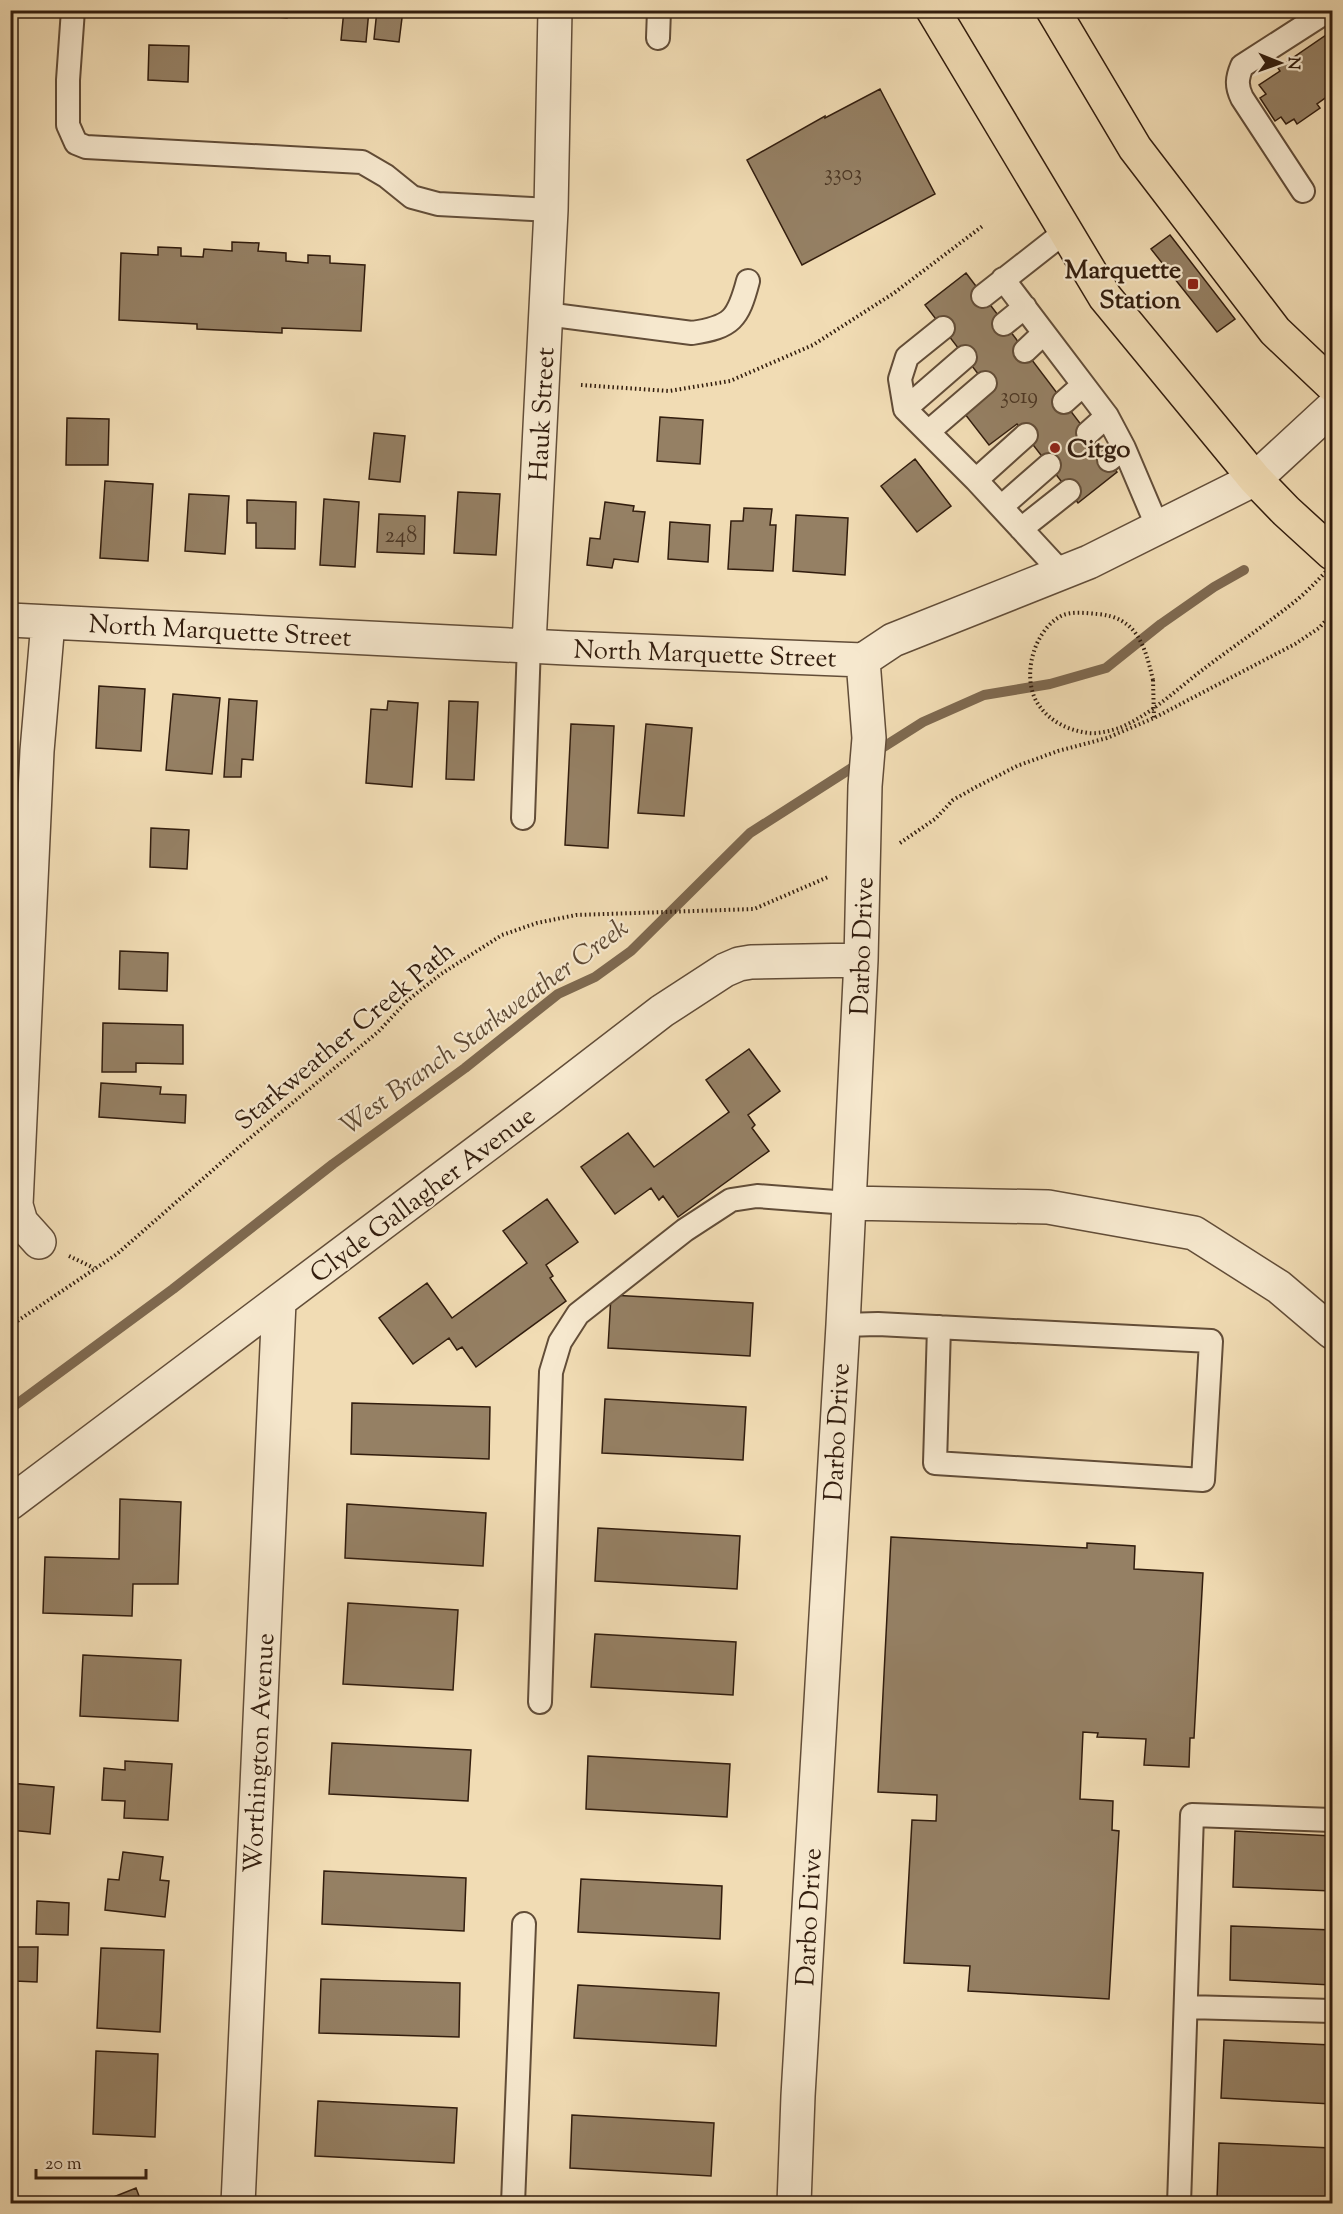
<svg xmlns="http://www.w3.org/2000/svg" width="1343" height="2214" viewBox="0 0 1343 2214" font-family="'Sorts Mill Goudy',serif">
<rect width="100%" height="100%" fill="#f1dcb4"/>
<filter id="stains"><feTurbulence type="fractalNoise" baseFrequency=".00333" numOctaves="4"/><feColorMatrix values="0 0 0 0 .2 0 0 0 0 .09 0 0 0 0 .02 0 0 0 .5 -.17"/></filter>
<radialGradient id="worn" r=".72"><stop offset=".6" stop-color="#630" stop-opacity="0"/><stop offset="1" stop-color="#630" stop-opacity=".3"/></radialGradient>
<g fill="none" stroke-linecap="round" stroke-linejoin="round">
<!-- stream -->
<path stroke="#7e6950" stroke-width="10" d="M874 753 923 722 984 695 1050 684 1106 668 1161 624 1214 587 1244 570
M10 1409 173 1289 333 1164 465 1068 558 994 595 977 631 951 750 833 861 762"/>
</g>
<!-- building -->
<path fill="#958064" stroke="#321d0e" stroke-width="1.5" d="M267 10H288L287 18 267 16Z
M344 10H369L366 42 341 40Z
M377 10H403L399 42 374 39Z
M1332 31V93L1317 104 1320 108 1297 124 1294 119 1286 124 1281 117 1275 121 1260 98 1266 94 1259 85 1280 71 1278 68Z
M149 45 189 46 188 82 148 80Z
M880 89 935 194 802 265 747 160 825 116V118Z
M10 156H16L13 205H10Z
M1170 235 1235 319 1217 332 1151 249Z
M232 242 259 243 258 251 286 253V261L308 263V255L330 256V263L365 265 361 331 282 328V333L197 329V324L119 320 121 253 158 255V247L181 248V256L203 257 204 249 232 251Z
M966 273 1117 472 1078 503 1017 424 989 445 961 409 989 388 925 305Z
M660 417 703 420 700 464 657 461Z
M67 418 109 419 108 465H66Z
M374 433 405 436 400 482 369 479Z
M915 459 951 506 917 532 881 486Z
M105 481 153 484 148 561 100 558Z
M458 492 500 494 496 555 454 553Z
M189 494 229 496 225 554 185 551Z
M324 499 359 502 355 567 320 565Z
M247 500 296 502 295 549 256 548V523H247Z
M605 502 634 506 633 511 645 512 638 562 614 559 612 568 587 565 590 538 600 539Z
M744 508 772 509 770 525H776L773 571 728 569 731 521H743Z
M379 514 425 516 424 554 377 552Z
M796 515 848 518 845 575 793 571Z
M670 522 710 525 708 562 668 559Z
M99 686 145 689 141 751 96 748Z
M173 694 220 698 212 774 166 770Z
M229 699 257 701 253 760 242 759 241 777H224Z
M388 701 418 703 412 787 366 783 371 709 387 710Z
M449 701 478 702 474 780 446 779Z
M571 724 614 726 608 848 565 845Z
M646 724 692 728 684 816 638 813Z
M151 828 189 830 187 869 150 867Z
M120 951 168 953 167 991 119 989Z
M103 1023 183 1025V1064L136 1063V1072H102Z
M749 1049 780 1091 748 1115 755 1125 752 1128 769 1151 678 1217 663 1196 659 1200 651 1188 615 1214 581 1167 628 1133 654 1167 729 1112 706 1080Z
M101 1083 161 1087 160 1094 186 1095 185 1123 99 1117Z
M547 1199 578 1242 546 1265 553 1276 550 1278 566 1301 476 1367 462 1347 457 1350 449 1338 413 1364 379 1318 427 1283 452 1318 527 1263 503 1231Z
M611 1295 753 1303 750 1356 608 1348Z
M605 1399 746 1407 743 1460 602 1453Z
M352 1403 490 1407 489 1459 351 1454Z
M120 1499 181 1502 178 1584H133L132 1616 43 1613 45 1557 119 1559Z
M347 1504 486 1513 483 1566 345 1558Z
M598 1528 740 1536 737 1589 595 1581Z
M891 1537 1087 1548V1543L1135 1546 1134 1569 1203 1573 1194 1738H1190L1189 1767 1144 1765 1146 1739 1097 1737 1098 1733 1083 1732 1080 1799 1113 1801 1112 1830 1119 1831 1109 1999 968 1991 970 1966 904 1963 912 1820 936 1821 937 1795 878 1792Z
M348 1603 458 1610 453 1690 343 1684Z
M595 1634 736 1642 733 1695 591 1687Z
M83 1655 181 1660 178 1721 80 1716Z
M332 1743 471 1750 468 1801 329 1794Z
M588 1756 730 1764 727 1817 586 1809Z
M125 1761 172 1764 168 1820 124 1818 125 1801 102 1800 104 1768 125 1770Z
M10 1783 54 1787 50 1834 10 1830Z
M1235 1831 1332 1836V1891L1233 1887Z
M123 1852 163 1857 160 1880 169 1881 165 1917 105 1910 108 1879 119 1880Z
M324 1871 466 1878 464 1931 322 1924Z
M581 1879 722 1886 720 1939 578 1932Z
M37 1901 69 1903 68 1935 36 1934Z
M1231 1926 1332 1930V1985L1230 1980Z
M16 1947H38L37 1982 15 1981Z
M101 1948 164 1950 160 2032 97 2028Z
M321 1979 460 1983 459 2037 319 2033Z
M578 1985 719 1993 716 2046 574 2038Z
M1224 2040 1332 2045V2104L1221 2098Z
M96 2051 158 2054 155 2137 93 2134Z
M318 2101 457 2108 454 2163 315 2156Z
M572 2115 714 2123 711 2176 570 2168Z
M1219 2143 1332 2148V2203L1217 2199Z
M136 2188 142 2204H96Z"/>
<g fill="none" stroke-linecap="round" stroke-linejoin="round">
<!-- service casing -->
<g stroke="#624d38" stroke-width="26">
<path id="service" d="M73 10 68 80V125L76 143 86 147 362 162 386 176 412 197 438 204 551 210
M658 38 659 10
M1303 191 1242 98C1236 86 1237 78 1242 66L1329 10
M1003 279 1107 416 1124 448 1109 460
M983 296 1066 231
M546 314 692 333C732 327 738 319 748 281
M1004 324 1025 307
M943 328 907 357 900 379 905 409 976 480 1062 573
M1025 351 1044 333
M1064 402 1083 385
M905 409 965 357
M928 432 985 383
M1088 433 1107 416
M1124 448 1158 528
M976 480 1026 435
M1001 507 1049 465
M1021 529 1069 491
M523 818 529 644
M843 1325 878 1324 1211 1341 1203 1480 935 1463 939 1327
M540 1702 551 1372 560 1342 578 1314 685 1230 731 1200 757 1196 848 1203
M1186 2007 1332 2011
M513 2204 524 1924
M1179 2204 1192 1815 1332 1820"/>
</g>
<!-- minor casing -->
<g stroke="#624d38" stroke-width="36">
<path id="minor" d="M10 620 567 648 863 660 893 640 1089 562 1255 479 1332 408
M529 644 551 210 555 10
M848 1203 1048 1207 1194 1233 1279 1287 1332 1332
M39 1242 21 1222 16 1205 37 751 48 622
M10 1503 549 1098 662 1011 725 970 739 964 751 962 861 960
M238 2204 279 1302
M794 2204 798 2096 843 1325 861 960 865 786 869 738 863 660"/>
</g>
<!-- primary casing -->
<g stroke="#321d0e" stroke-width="36">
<path id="primary" d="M933 10 1105 297 1255 479 1286 511 1332 553
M1053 10 1135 148 1275 331 1332 385"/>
</g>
<!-- path -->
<path stroke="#321d0e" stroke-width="4" stroke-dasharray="1.5 3" stroke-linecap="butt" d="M581 385 669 391 730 381 813 345 894 293 984 225
M1153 680 1154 718
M900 843 935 819 953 800 976 787 1017 766 1058 751 1107 738 1154 718 1295 644 1319 628 1329 617
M69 1256 94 1268
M10 1311 19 1321
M10 1326 117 1254 238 1148 378 1032 407 1001 441 974 502 935 537 923 576 915 754 909 828 877"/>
<!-- service -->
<use href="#service" stroke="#f6e8ce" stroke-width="22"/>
<!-- minor -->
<use href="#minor" stroke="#f6e8ce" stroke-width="33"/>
<!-- primary -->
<use href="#primary" stroke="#f1dcb4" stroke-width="33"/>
<!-- path-bridge -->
<path stroke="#321d0e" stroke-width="4" stroke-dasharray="1.5 3" stroke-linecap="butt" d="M1153 680C1145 646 1137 617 1097 614 1086 613 1071 611 1061 616 1033 631 1021 678 1038 704 1050 722 1068 730 1088 733 1098 734 1110 731 1119 728 1151 715 1178 688 1205 668 1234 646 1264 626 1293 603 1307 592 1320 578 1332 565"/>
</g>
<!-- markers -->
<g fill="#8f2418" stroke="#f6e8ce" stroke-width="2">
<rect x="1187" y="278" width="12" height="12" rx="3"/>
<circle cx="1055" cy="448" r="6"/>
</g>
<g text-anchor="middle" stroke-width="4.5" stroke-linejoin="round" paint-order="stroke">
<!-- number labels -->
<g font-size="22" fill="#4b3624">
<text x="843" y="180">3303</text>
<text x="1019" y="403">3019</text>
<text x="401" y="542">248</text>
</g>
<!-- poi labels -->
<g font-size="26" font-weight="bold" fill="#321d0e" stroke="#f6e8ce" text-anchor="end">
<text x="1181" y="278">Marquette<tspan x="1181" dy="30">Station</tspan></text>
<text x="1067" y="457" text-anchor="start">Citgo</text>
</g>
<!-- street labels -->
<g font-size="26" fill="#321d0e" stroke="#f6e8ce">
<text transform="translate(541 414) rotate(-87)" y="9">Hauk Street</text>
<text transform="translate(220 630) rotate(3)" y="9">North Marquette Street</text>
<text transform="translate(705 653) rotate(2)" y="9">North Marquette Street</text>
<text transform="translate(861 946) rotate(-88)" y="9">Darbo Drive</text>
<text transform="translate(344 1035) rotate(-40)" y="9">Starkweather Creek Path</text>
<text transform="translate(422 1194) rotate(-37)" y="9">Clyde Gallagher Avenue</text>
<text transform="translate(836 1432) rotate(-87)" y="9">Darbo Drive</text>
<text transform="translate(258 1753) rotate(-87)" y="9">Worthington Avenue</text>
<text transform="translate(808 1917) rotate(-87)" y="9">Darbo Drive</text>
</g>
<!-- water labels -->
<g font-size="27" font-style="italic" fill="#5e4934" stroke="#f6e8ce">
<text transform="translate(484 1026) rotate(-36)" y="9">West Branch Starkweather Creek</text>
</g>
</g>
<!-- margin -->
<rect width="1343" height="2214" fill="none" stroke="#f1dcb4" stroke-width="36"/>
<rect x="12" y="12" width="1319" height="2190" fill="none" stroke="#321d0e" stroke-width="3"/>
<rect x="18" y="18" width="1307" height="2178" fill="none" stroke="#321d0e" stroke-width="1.5"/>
<!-- north arrow -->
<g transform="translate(1280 63) rotate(91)" stroke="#f6e8ce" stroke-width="4.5" paint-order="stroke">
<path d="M0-4.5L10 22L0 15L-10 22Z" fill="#321d0e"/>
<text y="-9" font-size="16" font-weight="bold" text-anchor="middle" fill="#321d0e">N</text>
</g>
<!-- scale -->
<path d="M36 2169v9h110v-9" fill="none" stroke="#321d0e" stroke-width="3"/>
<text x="45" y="2169" font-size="18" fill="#321d0e" stroke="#f6e8ce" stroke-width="4.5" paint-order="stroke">20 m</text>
<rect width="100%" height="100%" filter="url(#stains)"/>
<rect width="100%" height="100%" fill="url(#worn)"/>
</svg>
